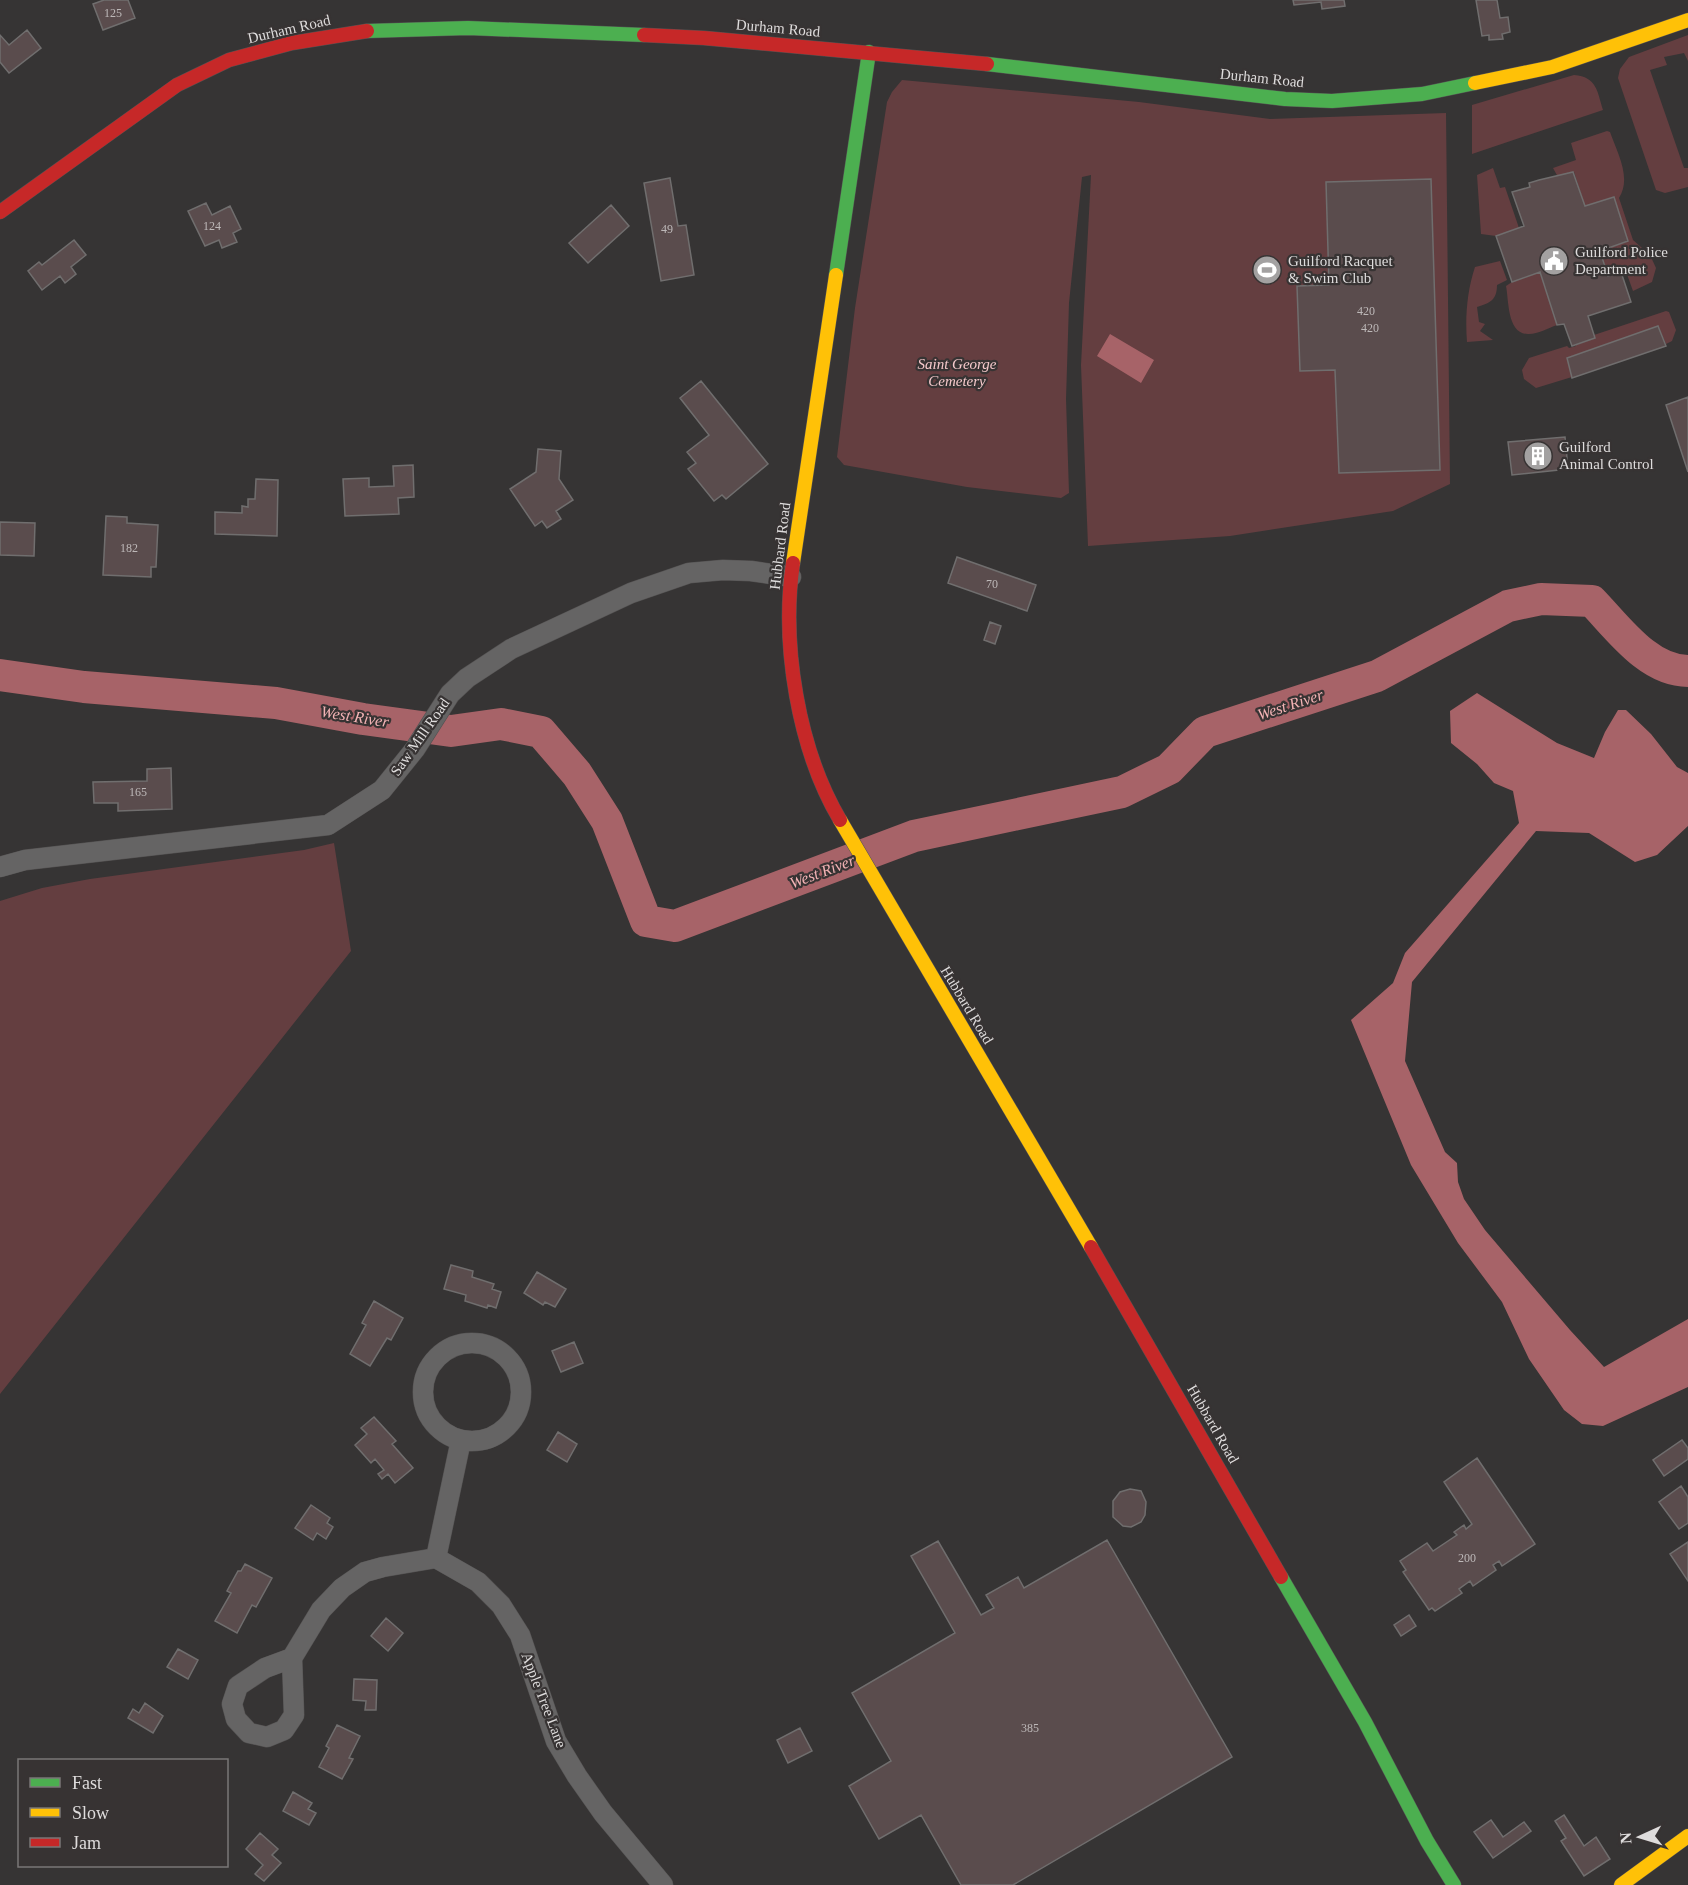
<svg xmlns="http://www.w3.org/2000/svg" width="1688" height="1885" viewBox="0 0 1688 1885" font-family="Georgia,serif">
<rect width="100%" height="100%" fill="#363434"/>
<!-- green -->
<path fill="#643e40" d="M1688 35V61L1684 53 1664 57 1667 65 1650 70 1684 168H1688V187L1665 193 1656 190 1618 78 1620 69 1629 57Z
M1574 75C1597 77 1597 91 1603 110L1472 154V105Z
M902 80 1139 102 1270 119 1446 113 1450 484 1393 511 1230 536 1088 546 1081 365 1091 175 1082 177 1069 303 1066 399 1069 493 1061 498 967 487 844 465 837 457 855 308 887 102 892 92Z
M1607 131 1610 132C1617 152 1632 178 1619 198L1633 240 1650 255 1656 268 1652 282 1633 291 1624 266 1607 271 1600 251 1628 241 1614 197 1585 206 1574 172 1558 177 1553 168 1576 160 1571 143Z
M1493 168 1500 188 1505 187 1519 228 1496 236 1481 234 1477 175Z
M1500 261 1507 280 1497 285C1497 300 1490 303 1477 307L1479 322 1485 324 1480 331 1493 340 1467 342C1465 317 1467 291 1475 267Z
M1540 272 1557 325C1548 328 1538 334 1529 334 1507 335 1509 301 1506 286L1512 282Z
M1666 311 1669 312 1676 330 1672 341 1666 344 1658 326 1567 358 1572 377 1536 388 1524 379 1522 370 1529 358 1567 346 1569 348 1576 346V345L1595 338 1594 335Z
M334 843 351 951 0 1394V901L42 888 90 879 304 850Z"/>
<!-- water -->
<path fill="#a76368" d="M1110 334 1154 360 1141 383 1097 356Z
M1477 693 1557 743 1594 758 1605 732 1618 710H1626L1651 734 1677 767 1688 773V826L1657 855 1635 862 1589 833 1536 831 1412 982 1405 1061 1445 1152 1457 1163 1458 1182 1464 1199 1485 1230 1570 1330 1604 1367 1688 1319V1387L1603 1426 1582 1424 1564 1410 1529 1359 1502 1302 1458 1243 1411 1165 1351 1020 1393 983 1405 953 1519 823 1513 791 1494 783 1477 764 1451 743 1450 711Z"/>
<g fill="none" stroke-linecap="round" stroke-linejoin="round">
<!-- river -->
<path stroke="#a76368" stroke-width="32" d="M0 675 84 687 276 703 363 719 451 731 501 724 541 732 577 774 607 821 646 921 675 926 914 836 1122 792 1169 769 1205 732 1377 676 1508 606 1541 599 1592 601C1618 628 1648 671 1688 671"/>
</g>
<!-- building -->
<path fill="#5a4c4d" stroke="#706e6e" stroke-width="1.5" d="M104 0H128L135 18 103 30 93 4Z
M1293 0H1344L1345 6 1322 9 1321 2 1294 5Z
M1476 0H1497L1500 18 1508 17 1510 32 1502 34 1503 39 1489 40V35L1482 36Z
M27 30 41 48 9 73 0 62V35L9 45Z
M1573 172 1585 206 1614 197 1628 241 1600 251 1608 276 1621 272 1631 302 1588 316 1595 338 1572 346 1564 324 1557 325 1540 272 1512 282 1496 236 1524 226 1512 192 1530 187 1529 183 1539 180Z
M670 178 678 226 686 225 694 275 661 281 644 183Z
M1431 179 1440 470 1339 473 1335 370 1300 371 1297 286 1329 285 1326 182Z
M206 203 212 215 230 206 241 229 233 233 237 242 222 248 219 240 205 246 188 211Z
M611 205 629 226 588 263 569 243Z
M74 240 86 255 71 267 76 274 65 283 60 276 42 290 28 271 39 262 42 265Z
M1658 326 1666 346 1572 378 1567 358Z
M701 381 768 464 726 499 722 495 714 501 688 469 696 463 687 452 709 435 680 398Z
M1688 397V472L1666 405Z
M1565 437 1568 469 1512 475 1508 442Z
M538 449 561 451 559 479 573 500 556 511 561 519 547 528 542 521 535 526 510 489 536 472Z
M413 465 414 497 398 498 399 514 345 516 343 479 369 478V487L394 486 393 466Z
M256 479 278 480 277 536 215 534V512L242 513V506L248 507V499H255Z
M106 516 127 517V523L158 525 156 567H151V577L103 575Z
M0 522 35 523 34 556 0 555Z
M957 557 1036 585 1027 611 948 583Z
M990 622 1001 626 995 644 984 640Z
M171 768 172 809 118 811V803H94L93 782 147 781V769Z
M451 1265 473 1271 472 1277 494 1284 492 1289 501 1292 496 1308 488 1305 487 1308 465 1301 466 1295 444 1289Z
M537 1272 566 1289 555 1307 545 1302 543 1305 524 1293Z
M374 1301 403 1318 391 1340 387 1338 370 1366 350 1354 366 1325 362 1323Z
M574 1342 583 1363 561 1372 552 1351Z
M374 1417 396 1441 392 1444 413 1468 395 1483 388 1474 382 1479 378 1474 384 1470 375 1459 371 1463 355 1445 367 1434 361 1428Z
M558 1432 577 1444 567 1462 547 1450Z
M1682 1440 1688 1448V1459L1664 1476 1653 1460Z
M1477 1458 1535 1544 1502 1566 1499 1561 1493 1565 1496 1570 1473 1586 1470 1581 1459 1589 1462 1593 1435 1611 1432 1608 1429 1610 1403 1572 1406 1570 1400 1561 1427 1543 1433 1551 1457 1535 1454 1532 1464 1525 1466 1529 1472 1524 1444 1482Z
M1681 1486 1688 1497V1523L1679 1529 1659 1502Z
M1130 1489 1141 1491 1146 1502 1145 1515 1141 1522 1131 1527 1123 1526 1113 1517V1501L1120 1492Z
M311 1505 330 1518 327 1523 333 1527 326 1539 317 1533 313 1540 295 1528Z
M1107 1540 1232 1757 1013 1885H961L921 1815 879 1839 849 1786 891 1761 852 1693 955 1633 911 1556 938 1541 981 1615 994 1608 986 1595 1018 1577 1024 1588Z
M1688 1542V1581L1670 1554Z
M245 1564 272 1578 256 1607 252 1605 237 1633 215 1621 231 1593 227 1591 238 1571H241Z
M1409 1615 1416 1626 1401 1636 1394 1625Z
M386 1618 403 1633 388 1651 371 1636Z
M178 1649 198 1660 188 1679 167 1667Z
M354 1679 377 1680 376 1710H365L366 1701 353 1700Z
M145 1703 163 1716 153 1733 128 1718 133 1709 139 1713Z
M337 1725 360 1736 349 1758 353 1759 342 1779 319 1767 329 1748 326 1746Z
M800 1728 812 1751 788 1763 777 1740Z
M293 1792 312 1803 308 1809 316 1813 309 1825 283 1811Z
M1564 1815 1584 1846 1596 1837 1610 1859 1584 1876 1561 1841 1566 1838 1555 1821Z
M1491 1820 1503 1837 1524 1822 1531 1831 1493 1858 1474 1832Z
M260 1833 278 1849 272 1855 281 1863 264 1881 255 1874 263 1865 246 1849Z"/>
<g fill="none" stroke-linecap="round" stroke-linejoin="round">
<!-- street casing -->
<g stroke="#545252" stroke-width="21">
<path id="street" d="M0 867 25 860 328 825 382 790 415 749 450 694 467 678 511 649 631 593 689 573 723 570 751 571 791 577
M423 1392a49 49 0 1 1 98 0a49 49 0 1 1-98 0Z
M461 1440 436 1558 478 1582 501 1605 520 1635 556 1741 577 1776 603 1813 663 1885
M292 1658 294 1715 284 1730 267 1737 249 1733 236 1719 232 1704 238 1686 265 1668 292 1658 321 1610 342 1588 365 1572 383 1567 436 1558"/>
</g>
<!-- fast casing -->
<g stroke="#545252" stroke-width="15">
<path id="fast" d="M367 31 468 28 644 35
M987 64 1285 99 1332 101 1422 94 1475 83
M836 275 869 52
M1281 1577 1365 1722 1427 1841 1454 1885"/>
</g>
<!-- slow casing -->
<g stroke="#545252" stroke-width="15">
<path id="slow" d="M1475 83 1552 67 1688 20
M793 563 836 275
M840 820 1091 1247
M1621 1885 1688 1836"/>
</g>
<!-- jam casing -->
<g stroke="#545252" stroke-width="15">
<path id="jam" d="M644 35 704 38 987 64
M0 212 177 85 229 60 292 43 367 31
M793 563C781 644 798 749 840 820
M1091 1247 1281 1577"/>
</g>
<!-- street -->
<use href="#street" stroke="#656464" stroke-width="20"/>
<!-- fast -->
<use href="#fast" stroke="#4caf50" stroke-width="14"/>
<!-- slow -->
<use href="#slow" stroke="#ffc107" stroke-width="14"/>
<!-- jam -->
<use href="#jam" stroke="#c62828" stroke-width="14"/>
</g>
<!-- icons -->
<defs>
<g id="civic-disc" transform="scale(1.5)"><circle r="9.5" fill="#a3a1a1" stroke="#373333"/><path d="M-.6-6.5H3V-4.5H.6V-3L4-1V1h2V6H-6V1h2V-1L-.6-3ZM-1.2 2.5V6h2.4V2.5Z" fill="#fff"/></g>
<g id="stadium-disc" transform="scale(1.5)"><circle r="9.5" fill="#a3a1a1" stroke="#373333"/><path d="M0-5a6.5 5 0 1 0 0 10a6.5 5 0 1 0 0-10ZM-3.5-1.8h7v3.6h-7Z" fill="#fff"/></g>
<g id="building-disc" transform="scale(1.5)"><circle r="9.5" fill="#a3a1a1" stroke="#373333"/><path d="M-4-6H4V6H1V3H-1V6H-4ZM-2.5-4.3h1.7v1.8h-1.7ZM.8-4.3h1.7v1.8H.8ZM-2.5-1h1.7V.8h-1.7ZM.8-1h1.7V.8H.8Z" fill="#fff"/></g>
</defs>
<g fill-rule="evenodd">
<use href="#civic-disc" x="1554" y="261"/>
<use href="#stadium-disc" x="1267" y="270"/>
<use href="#building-disc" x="1538" y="456"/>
</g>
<g text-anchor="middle" stroke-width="4.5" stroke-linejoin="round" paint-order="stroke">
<!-- number labels -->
<g font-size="12" fill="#bdb8b8">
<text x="113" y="17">125</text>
<text x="212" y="230">124</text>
<text x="667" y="233">49</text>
<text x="1366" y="315">420</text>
<text x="1370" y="332">420</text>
<text x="129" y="552">182</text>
<text x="992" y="588">70</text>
<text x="138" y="796">165</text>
<text x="1467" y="1562">200</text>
<text x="1030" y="1732">385</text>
</g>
<!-- street labels -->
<g font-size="15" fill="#dedcdc" stroke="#373333">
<text transform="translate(778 28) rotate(5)" y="5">Durham Road</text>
<text transform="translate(289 29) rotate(-13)" y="5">Durham Road</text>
<text transform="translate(1262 78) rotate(6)" y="5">Durham Road</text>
<text transform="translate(780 546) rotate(-83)" y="5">Hubbard Road</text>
<text transform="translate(420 737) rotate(-55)" y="5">Saw Mill Road</text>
<text transform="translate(967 1005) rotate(59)" y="5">Hubbard Road</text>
<text transform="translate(1213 1424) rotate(60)" y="5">Hubbard Road</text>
<text transform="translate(544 1700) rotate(69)" y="5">Apple Tree Lane</text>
</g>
<!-- poi labels -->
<g font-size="15" fill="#dedcdc" stroke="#373333" text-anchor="start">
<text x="1575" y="257">Guilford Police<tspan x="1575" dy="17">Department</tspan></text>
<text x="1288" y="266">Guilford Racquet<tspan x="1288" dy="17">&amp; Swim Club</tspan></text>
<text x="1559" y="452">Guilford<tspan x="1559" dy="17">Animal Control</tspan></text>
</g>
<!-- park labels -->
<g font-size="15" font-style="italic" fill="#f5c9cb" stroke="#373333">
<text x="957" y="369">Saint George<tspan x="957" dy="17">Cemetery</tspan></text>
</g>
<!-- water labels -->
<g font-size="16" font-style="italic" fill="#f3b3b5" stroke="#373333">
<text transform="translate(1290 704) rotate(-18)" y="6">West River</text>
<text transform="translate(355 716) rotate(9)" y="6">West River</text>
<text transform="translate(822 871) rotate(-21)" y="6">West River</text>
</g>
</g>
<!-- legend -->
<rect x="18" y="1759" width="210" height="108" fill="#373333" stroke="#7a7777" stroke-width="1.5"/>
<rect x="30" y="1778" width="30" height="9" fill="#4caf50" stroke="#7a7777" stroke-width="1.5"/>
<text x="72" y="1789" font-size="18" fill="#dedcdc">Fast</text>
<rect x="30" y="1808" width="30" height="9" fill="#ffc107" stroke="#7a7777" stroke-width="1.5"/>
<text x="72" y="1819" font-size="18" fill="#dedcdc">Slow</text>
<rect x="30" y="1838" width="30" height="9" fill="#c62828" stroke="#7a7777" stroke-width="1.5"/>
<text x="72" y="1849" font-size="18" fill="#dedcdc">Jam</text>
<!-- north arrow -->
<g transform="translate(1640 1837) rotate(266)" stroke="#373333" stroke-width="4.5" paint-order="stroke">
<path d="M0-4.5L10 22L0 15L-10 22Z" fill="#dedcdc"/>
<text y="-9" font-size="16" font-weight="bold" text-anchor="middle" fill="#dedcdc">N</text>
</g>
</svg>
